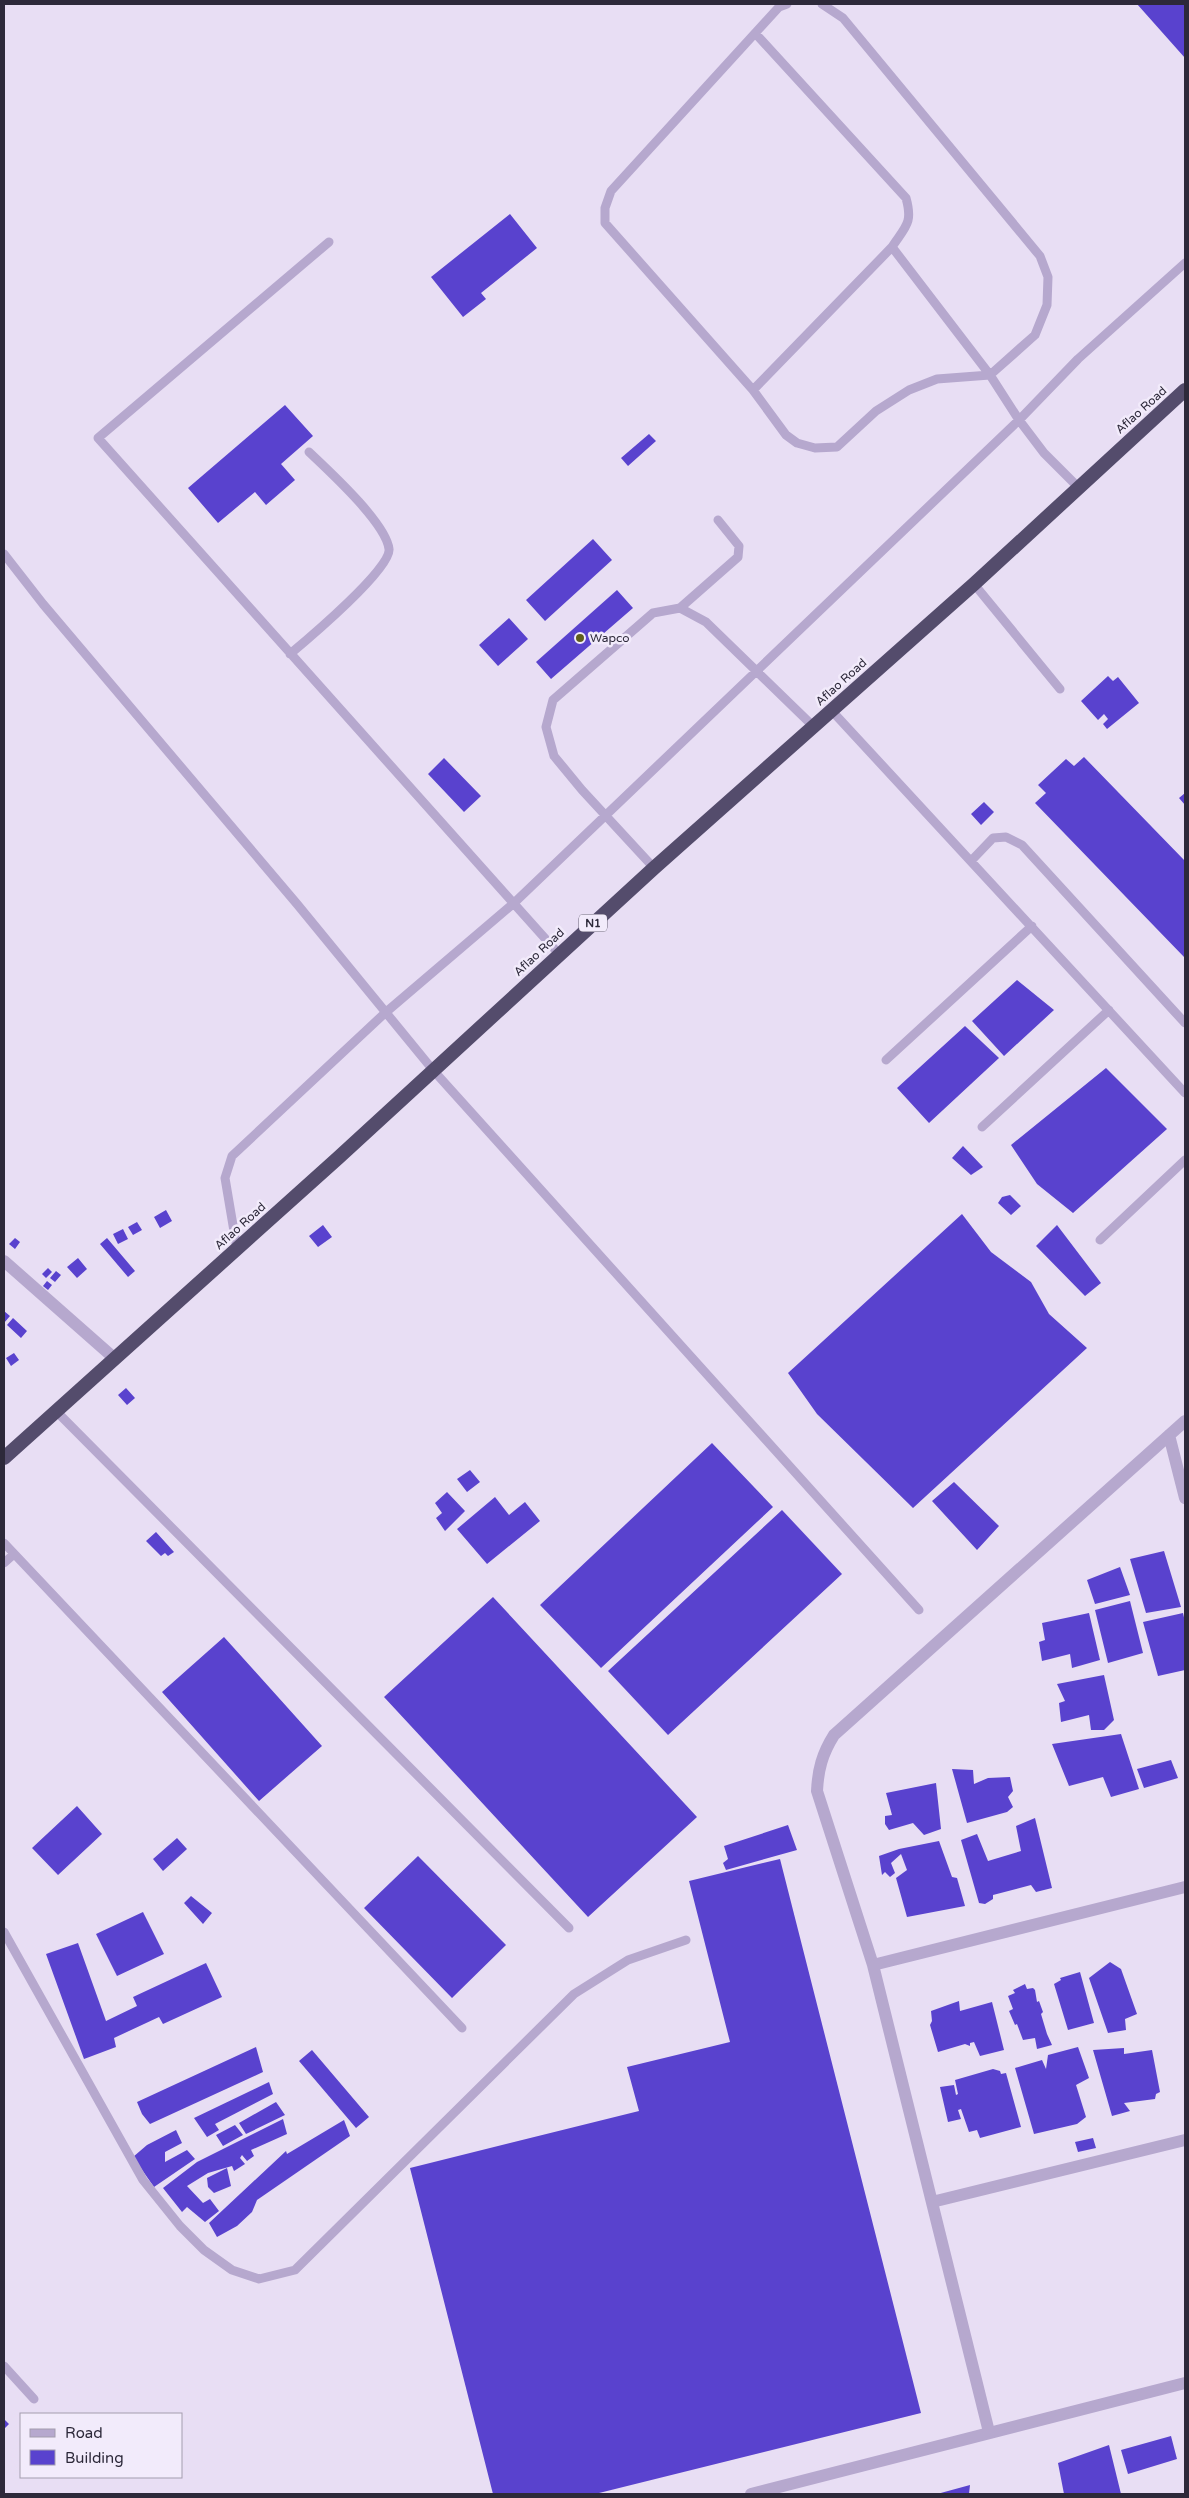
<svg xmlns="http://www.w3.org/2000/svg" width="1189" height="2498" viewBox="0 0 1189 2498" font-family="'Varela Round',sans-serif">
<rect width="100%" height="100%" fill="#e8def4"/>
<!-- building -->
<path fill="#5942ce" d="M1137 4H1185V58Z
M510 214 537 248 481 293 486 299 463 317 431 277Z
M285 405 313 436 281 464 295 480 266 505 255 492 218 523 188 488Z
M649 434 656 441 628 466 621 458Z
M593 539 612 560 545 621 526 600Z
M617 590 633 608 551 679 536 662Z
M509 618 528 639 498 666 479 645Z
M1108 676 1113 681 1118 677 1139 703 1107 729 1103 724 1108 719 1104 714 1098 720 1081 701Z
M1084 757 1185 861V958L1035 803 1046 793 1038 785 1066 759 1074 766Z
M444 758 481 796 464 812 428 774Z
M1185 793V805L1179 798Z
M984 802 994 812 981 825 971 814Z
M1017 980 1054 1010 1004 1056 972 1021Z
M965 1026 999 1058 929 1123 897 1088Z
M1106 1068 1167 1129 1073 1213 1037 1184 1011 1145Z
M963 1146 983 1167 971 1175 952 1158Z
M1010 1195 1021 1206 1011 1215 998 1203 1002 1197Z
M166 1210 172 1221 160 1228 154 1217Z
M962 1214 991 1252 1031 1282 1049 1314 1087 1348 913 1508 817 1414 788 1373Z
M137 1222 142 1230 133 1235 128 1227Z
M323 1225 332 1237 318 1247 309 1236Z
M1057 1225 1101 1283 1085 1296 1036 1246Z
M123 1229 128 1239 118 1244 113 1234Z
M15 1238 20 1242 15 1249 9 1244Z
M107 1238 135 1271 128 1277 100 1244Z
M78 1258 87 1269 77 1278 67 1267Z
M48 1268 52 1272 46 1278 42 1274Z
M56 1271 61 1275 55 1282 50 1278Z
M47 1281 52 1285 48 1290 43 1286Z
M4 1311 10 1316 4 1323Z
M13 1318 27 1331 21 1338 7 1325Z
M14 1353 19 1360 11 1366 6 1358Z
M126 1388 135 1398 127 1405 118 1395Z
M712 1443 773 1507 601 1668 540 1605Z
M470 1470 480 1482 467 1492 457 1479Z
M954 1482 999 1526 977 1550 932 1501Z
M447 1492 465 1511 445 1531 436 1518 442 1513 435 1503Z
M495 1497 509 1515 525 1502 540 1521 487 1564 457 1529Z
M782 1510 842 1574 668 1735 608 1671Z
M156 1532 174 1552 168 1556 165 1553 161 1556 146 1541Z
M1164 1551 1181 1607 1146 1613 1130 1559Z
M1120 1567 1130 1595 1095 1604 1087 1580Z
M493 1597 697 1817 588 1917 384 1697Z
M1130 1601 1143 1653 1108 1663 1095 1610Z
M1089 1613 1100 1660 1072 1668 1070 1654 1042 1661 1039 1642 1045 1640 1042 1623Z
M1183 1613 1185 1622V1670L1158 1676 1143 1622Z
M224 1637 322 1746 259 1801 162 1692Z
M1104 1675 1114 1720 1104 1730H1091L1089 1715 1061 1722 1059 1703 1065 1701 1057 1684Z
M1121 1734 1139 1789 1111 1797 1103 1777 1069 1786 1052 1744Z
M1171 1760 1178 1778 1144 1788 1137 1769Z
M952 1769 973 1770 974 1784 988 1778 1010 1777 1013 1791 1008 1797 1013 1807 1007 1812 967 1823Z
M936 1783 941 1829 924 1835 913 1823 889 1830 885 1824V1816L892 1815 886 1793Z
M77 1806 102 1834 58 1875 32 1848Z
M1035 1818 1052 1888 1036 1892 1031 1885 993 1895V1899L985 1904 979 1903 961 1840 977 1834 988 1861 1021 1851 1016 1826Z
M788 1825 797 1850 726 1870 723 1863 728 1859 724 1846Z
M177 1838 187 1849 163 1871 153 1859Z
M939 1841 952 1877 957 1878 965 1906 907 1917 896 1878 907 1870 901 1854 891 1863 895 1873 890 1877 885 1872 882 1875 879 1856 899 1849Z
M418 1856 506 1945 452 1998 364 1908Z
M780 1859 921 2413 595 2494H493L410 2168 639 2111 627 2067 730 2042 689 1881Z
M191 1896 212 1913 203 1924 184 1903Z
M143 1912 164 1954 117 1976 96 1934Z
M78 1943 106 2021 137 2006 133 1997 206 1963 222 1997 163 2024 159 2017 114 2038 116 2047 84 2059 46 1954Z
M1110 1962 1121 1969 1137 2014 1125 2019 1126 2030 1108 2033 1089 1978Z
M1080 1972 1094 2023 1068 2030 1054 1984 1061 1980 1060 1978Z
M1025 1984 1027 1989 1033 1988 1035 1990 1037 2002 1039 2001 1043 2012 1041 2014 1047 2034 1052 2045 1037 2049 1035 2038 1023 2040 1017 2024 1015 2025 1009 2011 1013 2009 1008 1996 1015 1993 1013 1990Z
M959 2001 960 2011 992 2002 1004 2050 980 2056 974 2042 970 2043V2046L965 2044 938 2052 930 2025 932 2021 931 2011Z
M256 2047 263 2072 150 2124 142 2114 137 2102Z
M1078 2047 1089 2078 1076 2085 1086 2117 1077 2124 1034 2134 1015 2068 1042 2060 1046 2069 1048 2055Z
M1124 2048V2054L1152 2050 1160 2092 1156 2094 1155 2099 1124 2103 1130 2111 1112 2116 1093 2050Z
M312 2050 369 2117 356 2128 299 2061Z
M993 2069 1000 2071 1001 2074 1006 2073 1021 2127 980 2138 977 2130 969 2132 961 2109 958 2110 961 2119 948 2122 940 2087 954 2085 956 2095 958 2094 955 2080Z
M269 2082 273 2094 215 2124 219 2130 207 2137 194 2118Z
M276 2102 285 2115 246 2134 239 2123Z
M283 2119 287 2134 251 2150 254 2156 247 2161 242 2155 240 2158 245 2164 234 2171 232 2166 208 2173 187 2186 203 2203 210 2199 219 2211 205 2222 187 2207 182 2212 163 2188 197 2162Z
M344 2120 350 2136 257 2200 252 2212 237 2226 217 2237 209 2223 286 2151 287 2154Z
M235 2125 243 2135 223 2146 216 2135Z
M176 2130 182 2143 165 2152V2162L187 2150 195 2159 154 2187 133 2157 147 2145Z
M1093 2138 1096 2148 1078 2152 1075 2142Z
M227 2168 231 2186 214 2193 208 2187 207 2178Z
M4 2419 9 2424 4 2429Z
M1171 2436 1177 2459 1128 2474 1121 2450Z
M1109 2445 1121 2494H1064L1058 2463Z
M970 2485 969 2494H937Z"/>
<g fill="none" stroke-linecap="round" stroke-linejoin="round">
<!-- service -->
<path stroke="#b6a8ce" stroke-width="9" d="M787 4 779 7 611 191 605 208V223L753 390 786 435 797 443 815 448 837 447 876 411 909 390 937 379 990 375 1035 335 1047 305 1048 277 1040 256 843 18 822 4
M755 33 906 198C913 223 906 226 892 247
M329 242 98 438 559 954
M753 390 892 247 990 375 1019 420 1044 453 1078 487
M4 554 43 604 297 904 433 1070 919 1610
M974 584 1060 689
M680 608 738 557 739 546 718 520
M290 654C308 639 392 568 389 549 386 523 329 471 309 452
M832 711 1185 1093
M971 861 993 838 1006 837 1022 845 1185 1023
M654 868 582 790 554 756 546 727 553 700 653 613 680 608 706 622 814 727
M886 1060 1032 926
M982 1127 1109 1010
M1100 1240 1185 1160
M237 1249 225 1178 232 1156 385 1013 514 903 1019 420 1078 359 1185 263
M56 1411 569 1928
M4 1543 462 2028
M4 1563 14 1554
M4 1932 143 2180 180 2226 204 2250 232 2270 259 2279 295 2270 574 1994 628 1960 686 1940
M4 2366 34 2399"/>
<!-- minor -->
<path stroke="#b6a8ce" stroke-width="12" d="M4 1261 114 1358
M1169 1435 1185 1498
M873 1965 1185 1887
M932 2202 1185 2140
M989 2432 873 1965 817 1791C818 1770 822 1754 834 1735L1185 1421
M751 2494 1185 2383"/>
<!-- trunk -->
<path stroke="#544c6c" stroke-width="14" d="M4 1458 338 1158 654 868 974 584 1185 390"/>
</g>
<!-- markers -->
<circle fill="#5f5e1b" stroke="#f2ebfb" stroke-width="2" cx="580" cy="638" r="5"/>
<g text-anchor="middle" stroke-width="5" stroke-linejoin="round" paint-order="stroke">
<!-- shield labels -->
<rect fill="#f2ebfb" stroke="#686374" stroke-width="1" x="579" y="914.5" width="28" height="17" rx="4"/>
<g font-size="11" font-weight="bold" fill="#2d293a">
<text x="593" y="927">N1</text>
</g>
<!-- street labels -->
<g font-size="12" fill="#2d293a" stroke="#f2ebfb">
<text transform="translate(1141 410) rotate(-42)" y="4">Aflao Road</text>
<text transform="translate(841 682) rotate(-42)" y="4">Aflao Road</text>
<text transform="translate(539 952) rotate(-43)" y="4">Aflao Road</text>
<text transform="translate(240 1226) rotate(-42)" y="4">Aflao Road</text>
</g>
<!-- poi labels -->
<g font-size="12" fill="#2d293a" stroke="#f2ebfb" text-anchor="start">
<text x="590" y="642">Wapco</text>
</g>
</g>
<!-- border -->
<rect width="1189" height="2498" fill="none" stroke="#2d293a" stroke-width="10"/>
<!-- legend -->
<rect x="20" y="2413" width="162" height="65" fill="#f2ebfb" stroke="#a39dae"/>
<rect x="30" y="2429" width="25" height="8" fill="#b6a8ce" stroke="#a39dae"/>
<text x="65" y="2438" font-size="15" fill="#2d293a">Road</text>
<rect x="30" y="2450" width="25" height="15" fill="#5942ce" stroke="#a39dae"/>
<text x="65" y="2463" font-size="15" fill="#2d293a">Building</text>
</svg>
